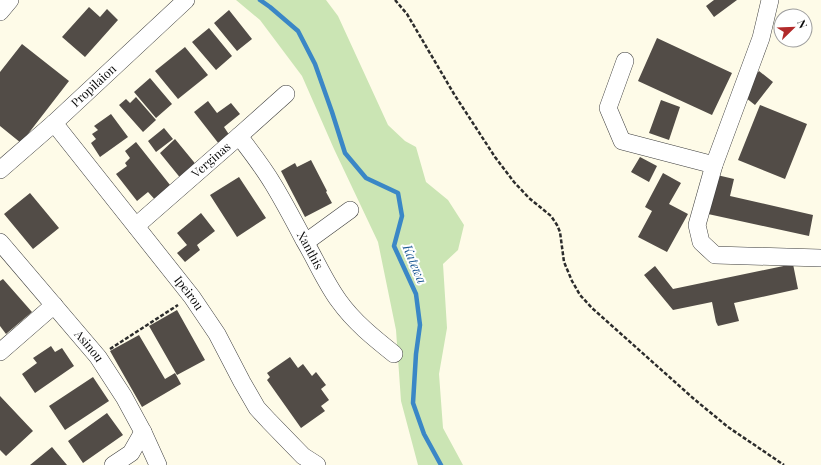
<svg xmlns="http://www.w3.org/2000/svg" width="821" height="465" viewBox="0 0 821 465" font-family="'Playfair Display',serif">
<rect width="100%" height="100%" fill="#fefbe8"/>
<!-- green -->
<path fill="#cbe5b4" d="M236 0H326L338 16 388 125 405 141 416 147 426 182 448 200 464 225 458 250 443 264 447 328 439 374 443 428 463 465H418L401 401 396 330 378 242 334 149 302 76 260 20Z"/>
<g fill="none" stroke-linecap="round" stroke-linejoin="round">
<!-- stream -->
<path stroke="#3a87c6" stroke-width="4.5" d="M260 0 270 7 298 31 315 64 332 112 345 153 366 178 398 193 402 216 394 246 416 294 420 325 416 354 413 403 424 434 441 465"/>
</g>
<!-- building -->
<path fill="#524c47" d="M714 0H737L714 17 706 6Z
M89 7 100 17 107 9 118 20 85 57 62 37Z
M229 10 252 39 237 51 214 23Z
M209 28 232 56 216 70 192 42Z
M657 38 732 73 712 115 638 81Z
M22 44 69 81 21 143 0 126V72Z
M185 47 208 75 178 99 155 71Z
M759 71 773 82 755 105 741 94Z
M150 78 172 104 156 118 134 92Z
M136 97 156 120 143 132 119 105 126 99 130 103Z
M661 100 680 107 669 140 649 133Z
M208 101 217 113 231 103 240 114 224 127 230 136 219 144 194 112Z
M760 105 807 124 785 179 738 160Z
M111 114 128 137 100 157 91 143 96 139 92 134 98 130 94 126Z
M164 128 173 139 156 152 148 141Z
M175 139 198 167 182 180 160 153Z
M136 142 174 190 158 203 148 192 137 201 116 174 127 166 125 163 130 158 125 151Z
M640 157 657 166 649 182 631 172Z
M311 160 327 191 326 192 332 203 305 217 281 171 295 163 297 167Z
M663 173 681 183 669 204 688 214 667 252 638 237 652 211 645 207Z
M717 175 734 179 730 196 813 215 809 236 708 214Z
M239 177 266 218 237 237 210 195Z
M30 193 59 228 33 249 4 214Z
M201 213 215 231 197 245 200 250 185 262 177 253 187 245 177 233Z
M793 264 798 289 734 303 739 321 718 326 716 322 712 302 673 310 644 275 655 266 673 289Z
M3 279 32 312 6 334 0 326V281Z
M177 310 205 360 177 375 149 326Z
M139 335 165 379 175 373 181 384 142 407 110 351Z
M51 346 55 352 62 348 74 366 35 393 22 374 37 363 33 358Z
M290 357 298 368 303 364 312 376 316 372 326 385 321 389 329 400 321 406 325 411 301 428 267 380 270 377 267 373Z
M93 377 109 401 65 430 49 406Z
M0 396 33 431 6 456 0 450Z
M107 413 123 435 83 463 68 441Z
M52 447 67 465H30Z"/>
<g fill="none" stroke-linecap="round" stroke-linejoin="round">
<!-- minor casing -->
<g stroke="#3d3d3d" stroke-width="18">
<g id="minor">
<path d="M770 0 761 38 714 165 697 225 701 242 715 255 821 258"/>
<path d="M0 12 10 0"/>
<path d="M625 61 608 108 622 141 714 165"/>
<path id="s1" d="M54 123 192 297 217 334 242 382 257 408 269 421 303 456 317 465"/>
<path id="s2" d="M239 136C251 152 263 167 273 184 284 202 294 221 304 240 316 260 325 282 339 301 354 322 374 338 394 354"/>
<path id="s3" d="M0 170 54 123 186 0"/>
<path id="s4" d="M136 226 239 136 286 94"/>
<path id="s5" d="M0 242 98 357 124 397 143 432 158 465"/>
<path d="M306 242 350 210"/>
<path d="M0 352 54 305"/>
<path d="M113 465 131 453 143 432"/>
</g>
</g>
<!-- path -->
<path stroke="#2c2c2c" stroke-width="2.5" stroke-dasharray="4 2" stroke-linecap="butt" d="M395 0 407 14 454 94 495 157 514 182 529 198 551 216 557 225 560 232 564 262 572 281 580 295 592 308 694 399 728 427 784 465
M110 349 178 305"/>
<!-- minor -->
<use href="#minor" stroke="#fff" stroke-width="17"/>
</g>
<g text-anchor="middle" stroke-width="4" stroke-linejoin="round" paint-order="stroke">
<!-- street labels -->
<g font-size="12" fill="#0a0a0a" stroke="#fff">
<text dy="4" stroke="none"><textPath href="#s3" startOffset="126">Propilaion</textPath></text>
<text dy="4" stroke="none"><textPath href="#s4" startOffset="100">Verginas</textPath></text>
<text dy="4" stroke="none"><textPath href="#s2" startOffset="135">Xanthis</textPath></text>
<text dy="4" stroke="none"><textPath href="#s1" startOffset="217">Ipeirou</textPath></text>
<text dy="4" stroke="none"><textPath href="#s5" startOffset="137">Asinou</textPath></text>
</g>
<!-- water labels -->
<g font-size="13" font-style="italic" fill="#1b5994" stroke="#fff">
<text transform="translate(415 264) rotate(67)" y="5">Katewa</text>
</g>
</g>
<!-- north arrow -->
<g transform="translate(793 28) rotate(67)"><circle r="19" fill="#ffffff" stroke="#9d9d9d"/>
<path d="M0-3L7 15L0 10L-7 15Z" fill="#b22a2a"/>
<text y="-6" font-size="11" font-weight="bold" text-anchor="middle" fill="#0a0a0a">N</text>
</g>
</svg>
